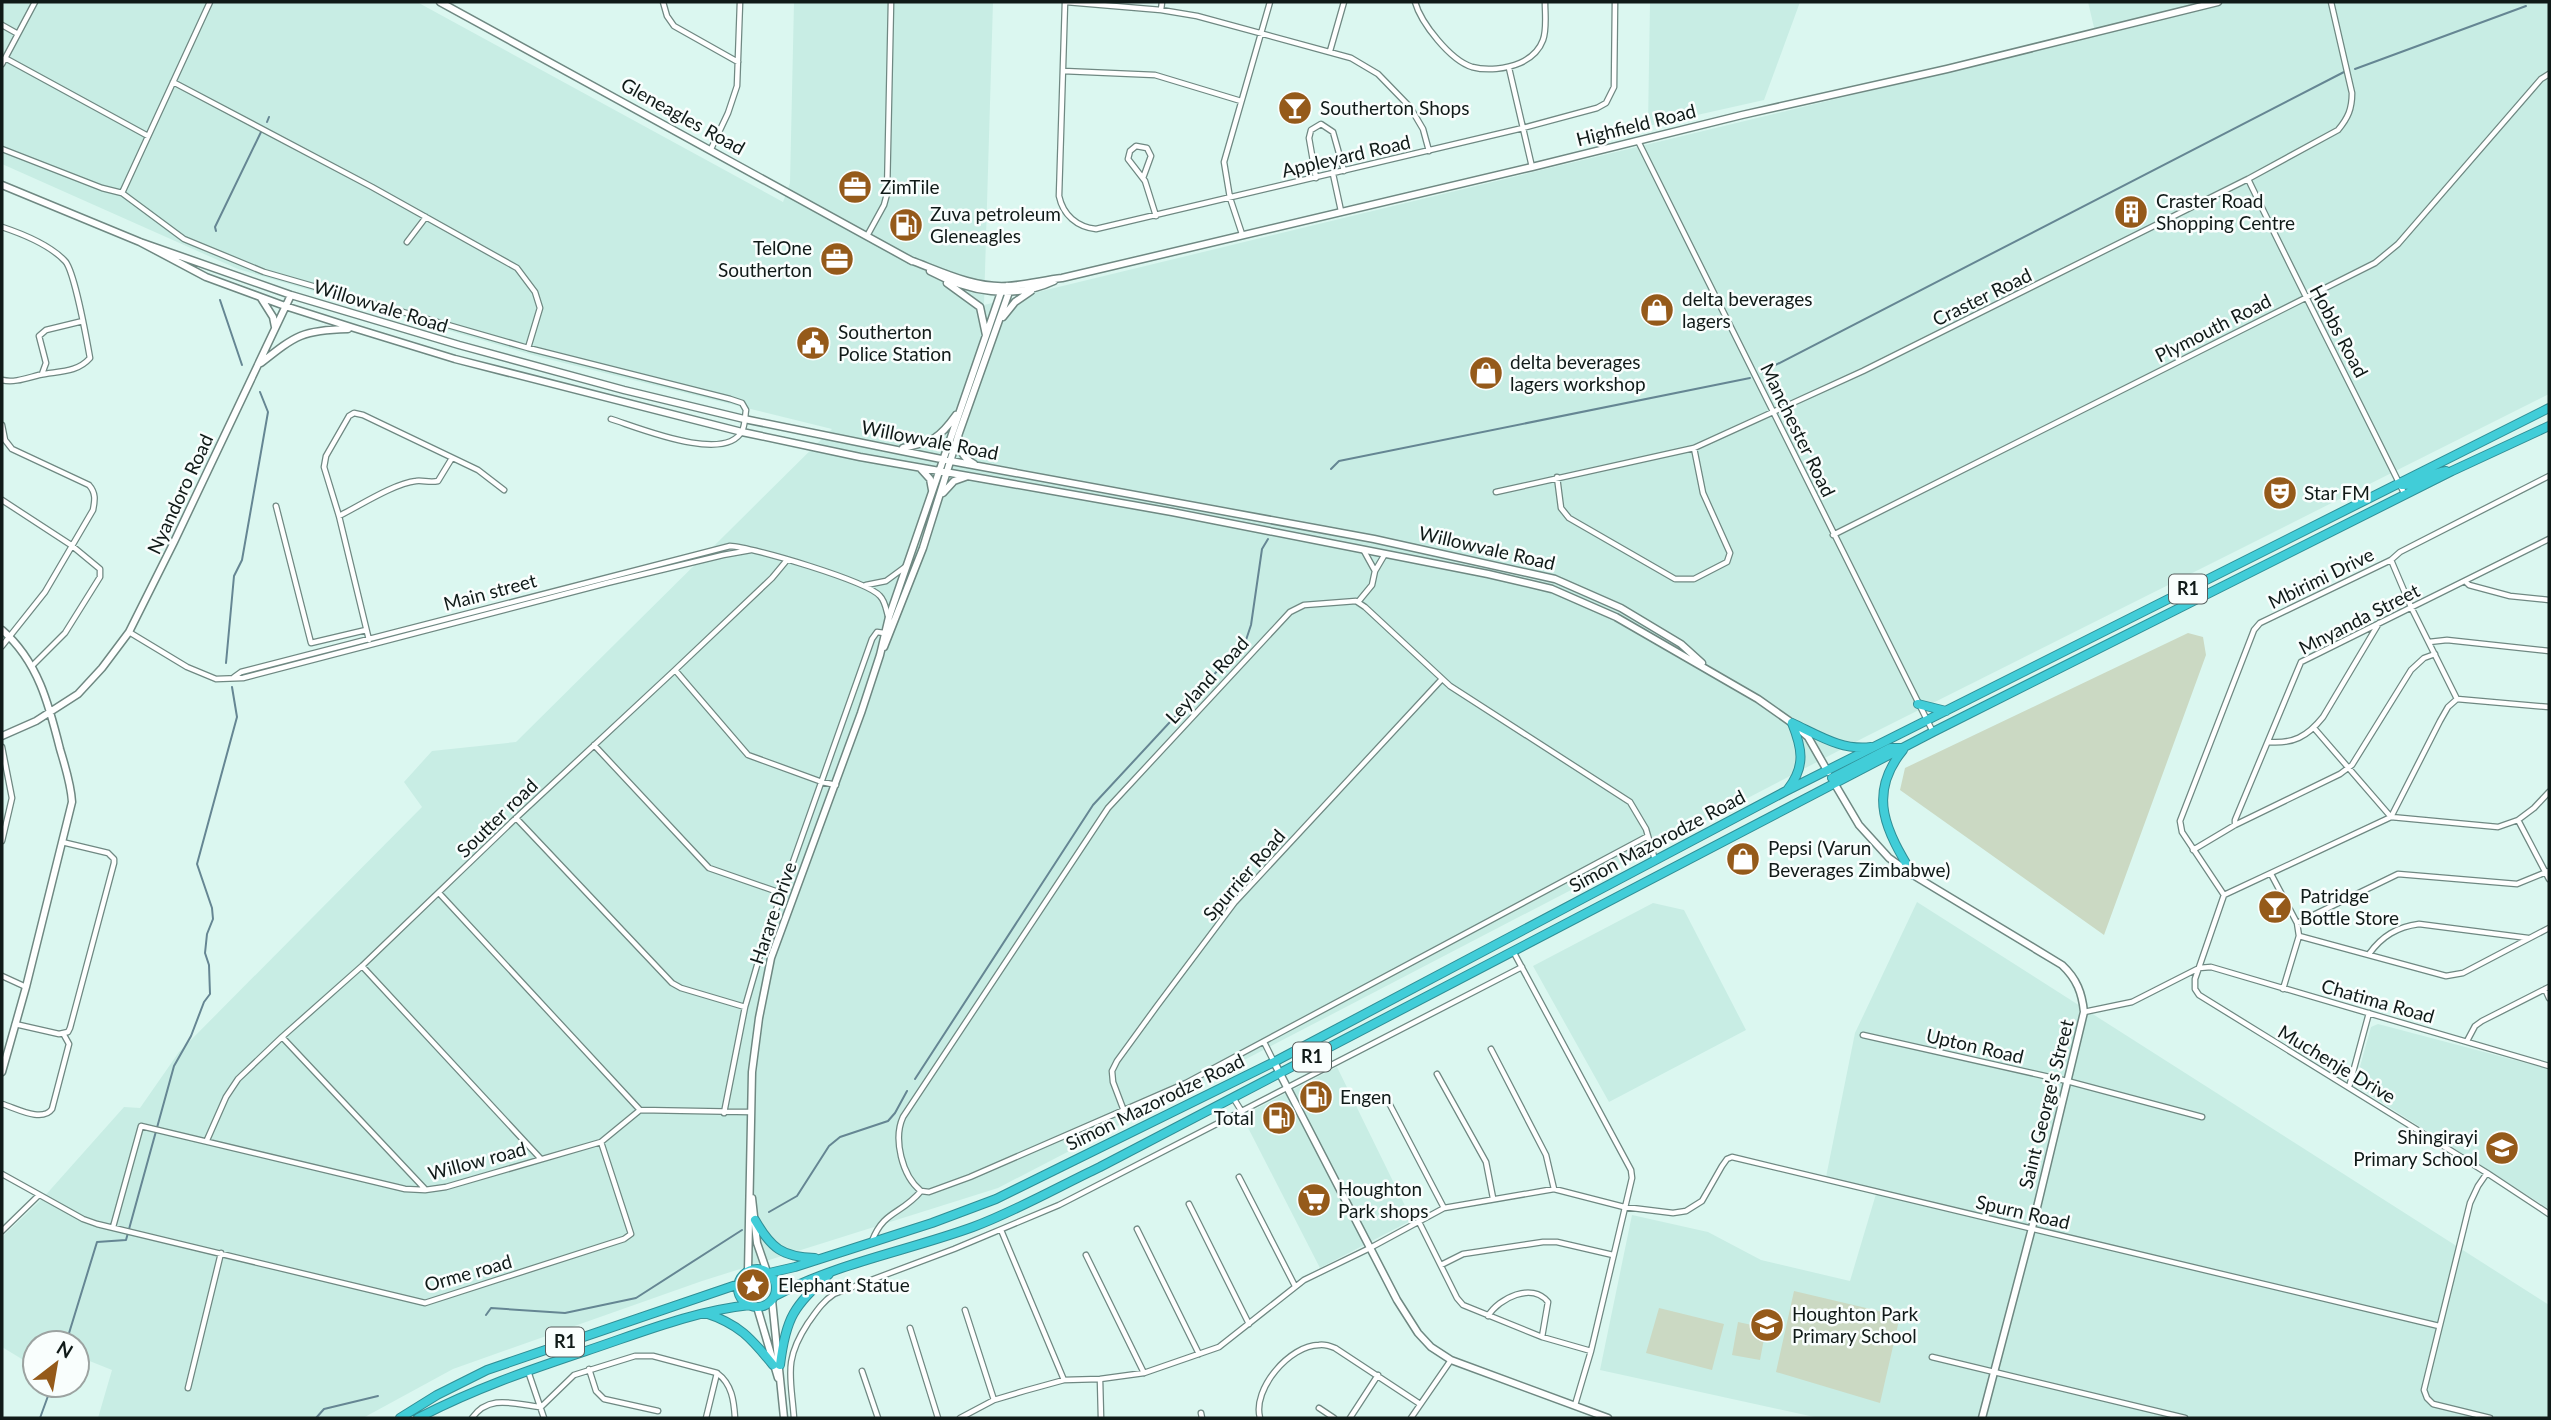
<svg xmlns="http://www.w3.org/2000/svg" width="2551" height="1420" viewBox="0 0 2551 1420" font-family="Lato,sans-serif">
<rect width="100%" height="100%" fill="#dbf7f0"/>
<!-- built -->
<path fill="#c8ede4" d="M2 2H417L783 202 790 183 794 2H993L984 305 2096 36 2088 2H2549V394L1867 736 998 1188 702 1281 453 1369 363 1418H98L112 1370 77 1356V1343H35V1367L2 1347V1237L43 1198 124 1107 140 1108 179 1052 422 807 404 782 432 751 516 742 832 429 540 357 238 269 2 164Z
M1650 2H1800L1764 100 1648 126Z
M1917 902 2549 1305V1418H1819L1600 1370 1632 1215 1708 1232 1761 1260 1850 1281 1876 1194 1825 1182 1855 1033Z
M1653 903 1684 910 1746 1030 1609 1102 1533 966Z
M2378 1024 2549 1069V1209L2359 1088 2356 1081 2371 1027Z
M1337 1067 1412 1220 1320 1268 1242 1116Z"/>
<!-- green -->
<path fill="#cbd9c3" d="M2188 633 2203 637 2206 655 2104 935 1900 790 1905 768Z
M1794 1291 1900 1316 1880 1403 1776 1372Z
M1659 1308 1724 1324 1712 1370 1646 1353Z
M1738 1322 1766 1328 1760 1360 1732 1355Z"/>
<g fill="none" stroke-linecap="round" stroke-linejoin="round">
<!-- stream -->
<path stroke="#658693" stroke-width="2" d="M2355 69 2526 6
M267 122 269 117
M216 231 215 227 261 132
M220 300 242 365
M1762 372 2344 72
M1331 469 1339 461 1750 378
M226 663 234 576 242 560 268 412 260 392
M915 1079 1093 805 1246 640 1251 625 1262 549 1268 539
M769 1212 797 1196 829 1146 840 1137 888 1121 895 1113 907 1091
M486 1315 491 1308 565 1313 636 1298 742 1230
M66 1343 97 1242 126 1240 174 1066 191 1036 204 1002 210 994 209 965 205 953 207 934 213 919 212 908 197 864 237 717 232 687
M40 1418 52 1385
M316 1418 324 1409 378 1396"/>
<!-- street casing -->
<g stroke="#6f8882" stroke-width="7">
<path id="street" d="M663 2 667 16 674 26 738 62
M1065 2 1059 196C1063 215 1077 227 1096 229L1523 128 1597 108 1606 103 1614 87 1615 2
M1066 2 1161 10 1197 16 1351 58 1378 74 1410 107 1423 129 1429 151
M1415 2C1421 23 1450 60 1472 67 1487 71 1506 69 1520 63 1531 58 1539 51 1543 40 1547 29 1545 14 1545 2
M1161 10 1162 2
M2 25 18 34
M1330 51 1344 2
M5 58 148 136
M2 64 35 2
M1509 68 1532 167
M1063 71 1155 75 1241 101
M173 82 372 187 517 268 535 292 540 308 528 348
M1638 141 1933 732
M2 149 102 188 122 193 184 239 264 272 528 348 730 399 742 403 746 410C745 416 745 426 742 431 725 464 637 427 611 419
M711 149 728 113 737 86 740 2
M1333 174 1341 211
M1143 178 1151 156 1147 148 1136 146 1130 151 1128 159 1145 181 1156 216
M1316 178 1309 138 1311 130 1321 124 1333 132 1344 171
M2248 179C2299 285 2353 389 2405 495
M122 193 210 2
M2 227C23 234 49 244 65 261 74 270 87 341 90 358 77 373 58 371 39 375 27 378 14 383 2 380
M1242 234 1230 198 1224 162 1270 2
M867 236 884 205 887 194 891 2
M407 242 426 217
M42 374 46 363 39 336 46 330 83 321
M2 425 5 440 12 449 89 485C96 493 95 500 93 510L45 592 2 646
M1557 477 1561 508 1569 518 1675 579H1694L1727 562 1730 553 1703 493 1694 448
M1496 492 1694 448 1863 371 2248 179 2338 130C2348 118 2352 109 2352 93L2331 2
M2 500 71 545 100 569V577L65 633 32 666
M276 506 311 643 366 630
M339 516C359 506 395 483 416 481 423 480 430 483 438 481L452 458
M1833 535 2375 263 2398 244 2541 79 2549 74
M2391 560 2411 607 2457 699
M1375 571 1385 554
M2465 581 2469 585 2510 596 2549 600
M866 585 886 581 905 567
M1356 601 1365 607 1450 686 1630 802 1646 829 1648 836 1186 1083 970 1177 929 1192 921 1191C902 1176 893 1139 903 1117L1108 808 1290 612 1304 605Z
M1358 602 1372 585 1375 571 1364 551
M129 632 187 667 216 679 243 678 607 583 723 555 751 550
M369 640 339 516 324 467 326 456 349 416 354 413 363 415 478 470 504 490
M2429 642 2447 640 2549 651
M675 670 772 578 787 560
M234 677 241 672 730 546C752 547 867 581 880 596 885 601 886 609 888 616
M2549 707 2457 699 2448 707 2440 721 2391 817 2498 827 2518 820 2534 808 2549 792
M2268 742C2293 744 2307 737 2323 717L2379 623
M594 745 709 868 781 893
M2 747 12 798 2 841
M516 818 672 983 681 988 745 1007
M2518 820 2549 879
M2235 825V820L2301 662 2549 539
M1648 836 1655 860
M2193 850 2235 825 2340 774 2352 765 2411 670 2424 658 2435 654
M2271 874 2297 923 2299 936 2283 989
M439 893 640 1110
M2224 895 2182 832 2180 821 2254 630 2260 623 2391 560 2400 552 2549 476
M2224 895 2195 979V989L2199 995 2487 1173 2549 1214
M2224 895 2391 817 2314 728
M2297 923 2398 874 2517 884 2549 871
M2299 936 2446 976 2463 973 2549 928
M1513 951 1631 1170 1632 1178 1591 1351 1575 1405
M2369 954C2382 936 2397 927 2419 924L2528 938
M362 966 540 1158
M2 976 26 987
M2545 989 2549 998
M2084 1012 2132 1002 2199 968 2211 967 2549 1066
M15 1024 59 1034 68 1032 70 1028 114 863V859L108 853 62 842
M1863 1035 2067 1081 2202 1117
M282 1037 425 1189
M2467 1041 2475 1026 2482 1021 2549 987
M1264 1042 1274 1062
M1491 1049 1546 1155 1554 1189
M1437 1074 1486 1162 1493 1198
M2349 1087 2369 1013
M1234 1099 1242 1112
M1389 1103 1444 1208
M2 1104C16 1108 42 1123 52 1109L69 1044 64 1035
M1124 1111 1113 1082 1112 1071 1117 1061 1157 1006 1235 902 1442 679
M724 1113 745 1007 760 955 872 639 877 632 884 633
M207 1140 226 1097 238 1079 282 1037 362 966 516 818 675 670 748 755 822 782 836 785
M2487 1173 2478 1186 2470 1203 2424 1390 2427 1398 2433 1404 2490 1418
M2 1174 83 1219 97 1224 425 1303 624 1239 631 1234 601 1142
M1239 1177 1295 1286
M1189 1204 1249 1324
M1419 1222 1457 1298 1463 1305 1542 1337 1591 1351
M113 1227 141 1126 405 1189 425 1190 446 1187 601 1142 640 1110 750 1112
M1137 1229 1199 1354
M1001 1230 1064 1380
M2 1231 39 1195
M872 1241C884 1210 901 1215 921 1191
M1086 1255 1144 1373
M1441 1265 1463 1254 1543 1242H1557L1613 1255
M965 1310 994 1400
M1488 1316C1499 1298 1532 1282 1548 1302L1542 1337
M910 1328 938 1418
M1932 1357 2185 1418
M589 1369 596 1391 604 1399 658 1411
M528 1371 544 1418
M862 1371 878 1418
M1100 1379 1101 1418
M188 1388 221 1253
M1319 1408 1334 1418
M1201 1413 1202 1418
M472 1418C490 1393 516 1405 541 1407L574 1375 635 1356H653L717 1373C732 1384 734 1401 735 1418
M706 1418 717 1373
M794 1418C791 1376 783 1361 808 1323 816 1312 822 1302 834 1294L954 1249 1059 1205 1522 967
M960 1418 994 1400 1024 1391 1064 1380 1100 1379 1144 1373 1219 1347 1304 1280 1370 1248 1444 1208 1554 1189 1624 1207 1673 1213 1686 1211 1702 1201 1722 1166 1727 1159 1732 1157 2439 1326
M1260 1418C1252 1389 1290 1345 1319 1345 1325 1344 1330 1346 1335 1348L1420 1404
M1350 1418 1378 1375
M1411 1418 1451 1360"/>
</g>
<!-- secondary casing -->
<g stroke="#6f8882" stroke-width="9">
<path id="secondary" d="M440 2 912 261
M2 185 140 242 291 295 459 345 624 390 744 419 951 461 1374 539 1555 579 1621 608 1681 644 1702 663
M140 242 206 277 285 306 354 328 455 359 742 432 860 457 1172 512 1488 574 1552 589 1616 617 1758 699 1792 723 1808 737 1828 772
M910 260C940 271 973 288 1007 286 1025 285 1044 280 1062 278L1532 167 1742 115 1947 69 2218 2
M930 271C969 292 1013 300 1054 281
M947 283 980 307 986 335
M261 298 273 317 275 327
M1003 317 1015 302 1031 291
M261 363C296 335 303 330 348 329
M959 439C960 451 963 458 974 464
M903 448C932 442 939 439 956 415
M921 469 930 479 932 490
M943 493 954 481 968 476
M2 630C38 661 49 705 60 749 65 766 71 784 72 802L26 987 2 1072
M884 647 923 548 959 433 1009 292
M2 736 36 721 78 694 102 668 129 632 174 542 291 295
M1833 781 1859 825 1889 858 1913 875 2062 965C2077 979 2082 993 2084 1012L2032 1228 1982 1418
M1274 1062 1397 1300 1418 1333 1431 1347 1451 1360 1608 1418
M752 1198 757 1243 767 1272
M748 1271 752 1072 759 1018 771 958 861 713 880 655 889 617 1001 292 1007 286
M772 1300 784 1418
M757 1307 778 1378"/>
</g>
<!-- highway casing -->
<g stroke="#308e95" stroke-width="10">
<path id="highway" d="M2402 485C2418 486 2430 473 2446 471
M1918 704 1946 711
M1792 723C1818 735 1842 751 1871 747
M1903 750C1866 795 1887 832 1913 875
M1832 778 1890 748H1901
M1788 789C1806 766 1802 748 1792 723
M755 1220C771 1248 782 1257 815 1258
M738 1288a19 19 0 1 1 38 0a19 19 0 1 1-38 0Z
M769 1273 795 1267 932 1223 996 1199 1274 1062 1786 791 2549 408
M775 1296C837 1263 907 1251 973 1227 1016 1211 1058 1187 1100 1167L1933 732 2452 471 2549 426
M705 1313C739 1324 751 1338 773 1365
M780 1365C786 1316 794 1307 829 1274
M400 1418 437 1395 487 1370 739 1284
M418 1418C474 1389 526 1371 586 1351 640 1333 693 1311 750 1305"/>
</g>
<!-- street -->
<use href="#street" stroke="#fff" stroke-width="4.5"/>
<!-- secondary -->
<use href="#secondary" stroke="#fff" stroke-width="6"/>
<!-- highway -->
<use href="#highway" stroke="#41cdd8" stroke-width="8"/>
</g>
<!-- icons -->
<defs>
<g id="bar-disc" transform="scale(1.75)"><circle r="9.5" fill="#955a1a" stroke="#f9fefd"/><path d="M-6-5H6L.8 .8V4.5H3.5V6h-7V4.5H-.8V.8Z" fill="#fff"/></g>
<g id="office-disc" transform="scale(1.75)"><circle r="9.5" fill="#955a1a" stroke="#f9fefd"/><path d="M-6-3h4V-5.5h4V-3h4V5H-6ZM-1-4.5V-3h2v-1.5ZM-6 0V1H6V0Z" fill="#fff"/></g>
<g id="building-disc" transform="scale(1.75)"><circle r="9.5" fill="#955a1a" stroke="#f9fefd"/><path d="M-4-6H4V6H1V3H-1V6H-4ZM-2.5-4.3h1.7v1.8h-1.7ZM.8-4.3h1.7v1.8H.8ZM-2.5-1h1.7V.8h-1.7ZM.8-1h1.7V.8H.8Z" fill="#fff"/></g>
<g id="fuel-disc" transform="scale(1.75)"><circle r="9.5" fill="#955a1a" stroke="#f9fefd"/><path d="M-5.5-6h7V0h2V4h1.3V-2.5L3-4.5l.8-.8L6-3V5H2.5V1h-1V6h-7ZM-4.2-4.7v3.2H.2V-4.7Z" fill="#fff"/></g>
<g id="shop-disc" transform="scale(1.75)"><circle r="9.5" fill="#955a1a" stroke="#f9fefd"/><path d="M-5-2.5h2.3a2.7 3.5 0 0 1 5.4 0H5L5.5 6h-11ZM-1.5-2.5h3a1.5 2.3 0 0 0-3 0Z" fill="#fff"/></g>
<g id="civic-disc" transform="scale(1.75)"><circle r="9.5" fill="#955a1a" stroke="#f9fefd"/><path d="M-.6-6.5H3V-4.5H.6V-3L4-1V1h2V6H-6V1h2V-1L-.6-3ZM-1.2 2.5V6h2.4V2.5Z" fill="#fff"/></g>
<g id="theatre-disc" transform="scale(1.75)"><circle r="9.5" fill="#955a1a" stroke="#f9fefd"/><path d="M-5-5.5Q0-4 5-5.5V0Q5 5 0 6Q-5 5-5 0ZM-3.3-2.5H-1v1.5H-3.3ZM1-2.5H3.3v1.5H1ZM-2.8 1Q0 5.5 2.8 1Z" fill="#fff"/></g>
<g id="school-disc" transform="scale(1.75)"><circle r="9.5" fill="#955a1a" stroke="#f9fefd"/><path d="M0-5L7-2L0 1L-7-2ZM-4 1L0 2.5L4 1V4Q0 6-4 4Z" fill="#fff"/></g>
<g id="supermarket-disc" transform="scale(1.75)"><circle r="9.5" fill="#955a1a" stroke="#f9fefd"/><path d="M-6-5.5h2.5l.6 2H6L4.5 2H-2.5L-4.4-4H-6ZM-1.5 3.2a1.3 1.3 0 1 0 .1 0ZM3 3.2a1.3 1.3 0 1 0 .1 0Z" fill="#fff"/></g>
<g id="sight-disc" transform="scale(1.75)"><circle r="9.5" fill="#955a1a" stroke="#f9fefd"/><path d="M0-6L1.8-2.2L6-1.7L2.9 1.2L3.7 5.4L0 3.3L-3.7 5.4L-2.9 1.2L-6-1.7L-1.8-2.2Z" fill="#fff"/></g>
</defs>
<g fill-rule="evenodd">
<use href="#bar-disc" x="1295" y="108"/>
<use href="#office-disc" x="855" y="187"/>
<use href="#building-disc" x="2131" y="212"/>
<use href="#fuel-disc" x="906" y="225"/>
<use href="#office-disc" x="837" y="259"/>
<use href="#shop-disc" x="1657" y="310"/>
<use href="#civic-disc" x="813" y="343"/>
<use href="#shop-disc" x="1486" y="373"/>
<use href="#theatre-disc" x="2280" y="493"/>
<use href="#shop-disc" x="1743" y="859"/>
<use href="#bar-disc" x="2275" y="907"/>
<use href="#fuel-disc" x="1316" y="1097"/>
<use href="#fuel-disc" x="1279" y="1118"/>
<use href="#school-disc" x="2502" y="1148"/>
<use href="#supermarket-disc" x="1314" y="1200"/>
<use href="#sight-disc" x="753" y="1285"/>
<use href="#school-disc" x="1767" y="1325"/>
</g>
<g text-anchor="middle" stroke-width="5" stroke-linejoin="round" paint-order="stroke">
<!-- shield labels -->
<g fill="#f9fefd" stroke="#565e5d" stroke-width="2">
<rect x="2169" y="574.5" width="38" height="29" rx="5"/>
<rect x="1293" y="1042.5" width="38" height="29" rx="5"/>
<rect x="546" y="1327.5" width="38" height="29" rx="5"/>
</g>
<g font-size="18" font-weight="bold" fill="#101a18">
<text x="2188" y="595">R1</text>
<text x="1312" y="1063">R1</text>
<text x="565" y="1348">R1</text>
</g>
<!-- poi labels -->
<g font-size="19" fill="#101a18" stroke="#f9fefd" text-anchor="start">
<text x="1320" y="115">Southerton Shops</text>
<text x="880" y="194">ZimTile</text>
<text x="2156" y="208">Craster Road<tspan x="2156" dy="22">Shopping Centre</tspan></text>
<text x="930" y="221">Zuva petroleum<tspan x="930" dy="22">Gleneagles</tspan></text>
<text x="812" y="255" text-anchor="end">TelOne<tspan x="812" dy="22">Southerton</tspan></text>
<text x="1682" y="306">delta beverages<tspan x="1682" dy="22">lagers</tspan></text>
<text x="838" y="339">Southerton<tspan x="838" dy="22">Police Station</tspan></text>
<text x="1510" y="369">delta beverages<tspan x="1510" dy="22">lagers workshop</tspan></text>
<text x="2304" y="500">Star FM</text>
<text x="1768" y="855">Pepsi (Varun<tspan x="1768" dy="22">Beverages Zimbabwe)</tspan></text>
<text x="2300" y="903">Patridge<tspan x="2300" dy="22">Bottle Store</tspan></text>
<text x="1340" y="1104">Engen</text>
<text x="1254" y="1125" text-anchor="end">Total</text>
<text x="2478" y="1144" text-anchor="end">Shingirayi<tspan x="2478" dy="22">Primary School</tspan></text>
<text x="1338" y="1196">Houghton<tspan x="1338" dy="22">Park shops</tspan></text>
<text x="778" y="1292">Elephant Statue</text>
<text x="1792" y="1321">Houghton Park<tspan x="1792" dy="22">Primary School</tspan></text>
</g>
<!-- street labels -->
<g font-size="19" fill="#101a18" stroke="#f9fefd">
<text transform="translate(683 116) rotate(29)" y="7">Gleneagles Road</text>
<text transform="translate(1636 125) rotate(-14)" y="7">Highfield Road</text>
<text transform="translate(1346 156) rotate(-13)" y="7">Appleyard Road</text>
<text transform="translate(1982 297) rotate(-26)" y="7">Craster Road</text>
<text transform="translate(381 306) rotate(17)" y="7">Willowvale Road</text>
<text transform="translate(2213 328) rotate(-27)" y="7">Plymouth Road</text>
<text transform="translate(2339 331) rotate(62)" y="7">Hobbs Road</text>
<text transform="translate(1798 430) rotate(64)" y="7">Manchester Road</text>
<text transform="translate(930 440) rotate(11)" y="7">Willowvale Road</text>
<text transform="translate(180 494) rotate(-65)" y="7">Nyandoro Road</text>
<text transform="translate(1487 548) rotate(13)" y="7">Willowvale Road</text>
<text transform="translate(2321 578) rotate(-26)" y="7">Mbirimi Drive</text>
<text transform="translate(490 592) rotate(-15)" y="7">Main street</text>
<text transform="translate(2359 619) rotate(-27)" y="7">Mnyanda Street</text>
<text transform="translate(1207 680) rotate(-47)" y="7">Leyland Road</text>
<text transform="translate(497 818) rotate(-44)" y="7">Soutter road</text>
<text transform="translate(1657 841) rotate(-28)" y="7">Simon Mazorodze Road</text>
<text transform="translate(1244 875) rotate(-49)" y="7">Spurrier Road</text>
<text transform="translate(773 913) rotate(-71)" y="7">Harare Drive</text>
<text transform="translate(2378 1001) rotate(16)" y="7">Chatima Road</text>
<text transform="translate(1975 1046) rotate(13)" y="7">Upton Road</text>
<text transform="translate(2337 1064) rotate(31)" y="7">Muchenje Drive</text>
<text transform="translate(1155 1102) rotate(-26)" y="7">Simon Mazorodze Road</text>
<text transform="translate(2046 1104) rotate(-76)" y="7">Saint George's Street</text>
<text transform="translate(477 1161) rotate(-15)" y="7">Willow road</text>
<text transform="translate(2023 1212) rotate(13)" y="7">Spurn Road</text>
<text transform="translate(468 1273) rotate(-16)" y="7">Orme road</text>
</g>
</g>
<!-- border -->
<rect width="2551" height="1420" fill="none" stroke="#101a18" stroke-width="7"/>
<!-- north arrow -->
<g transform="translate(56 1364) rotate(31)"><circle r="33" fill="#f9fefd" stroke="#9ca3a1" stroke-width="2"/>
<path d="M0-5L12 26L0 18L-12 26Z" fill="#955a1a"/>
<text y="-10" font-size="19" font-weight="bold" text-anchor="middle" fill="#101a18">N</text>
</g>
</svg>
